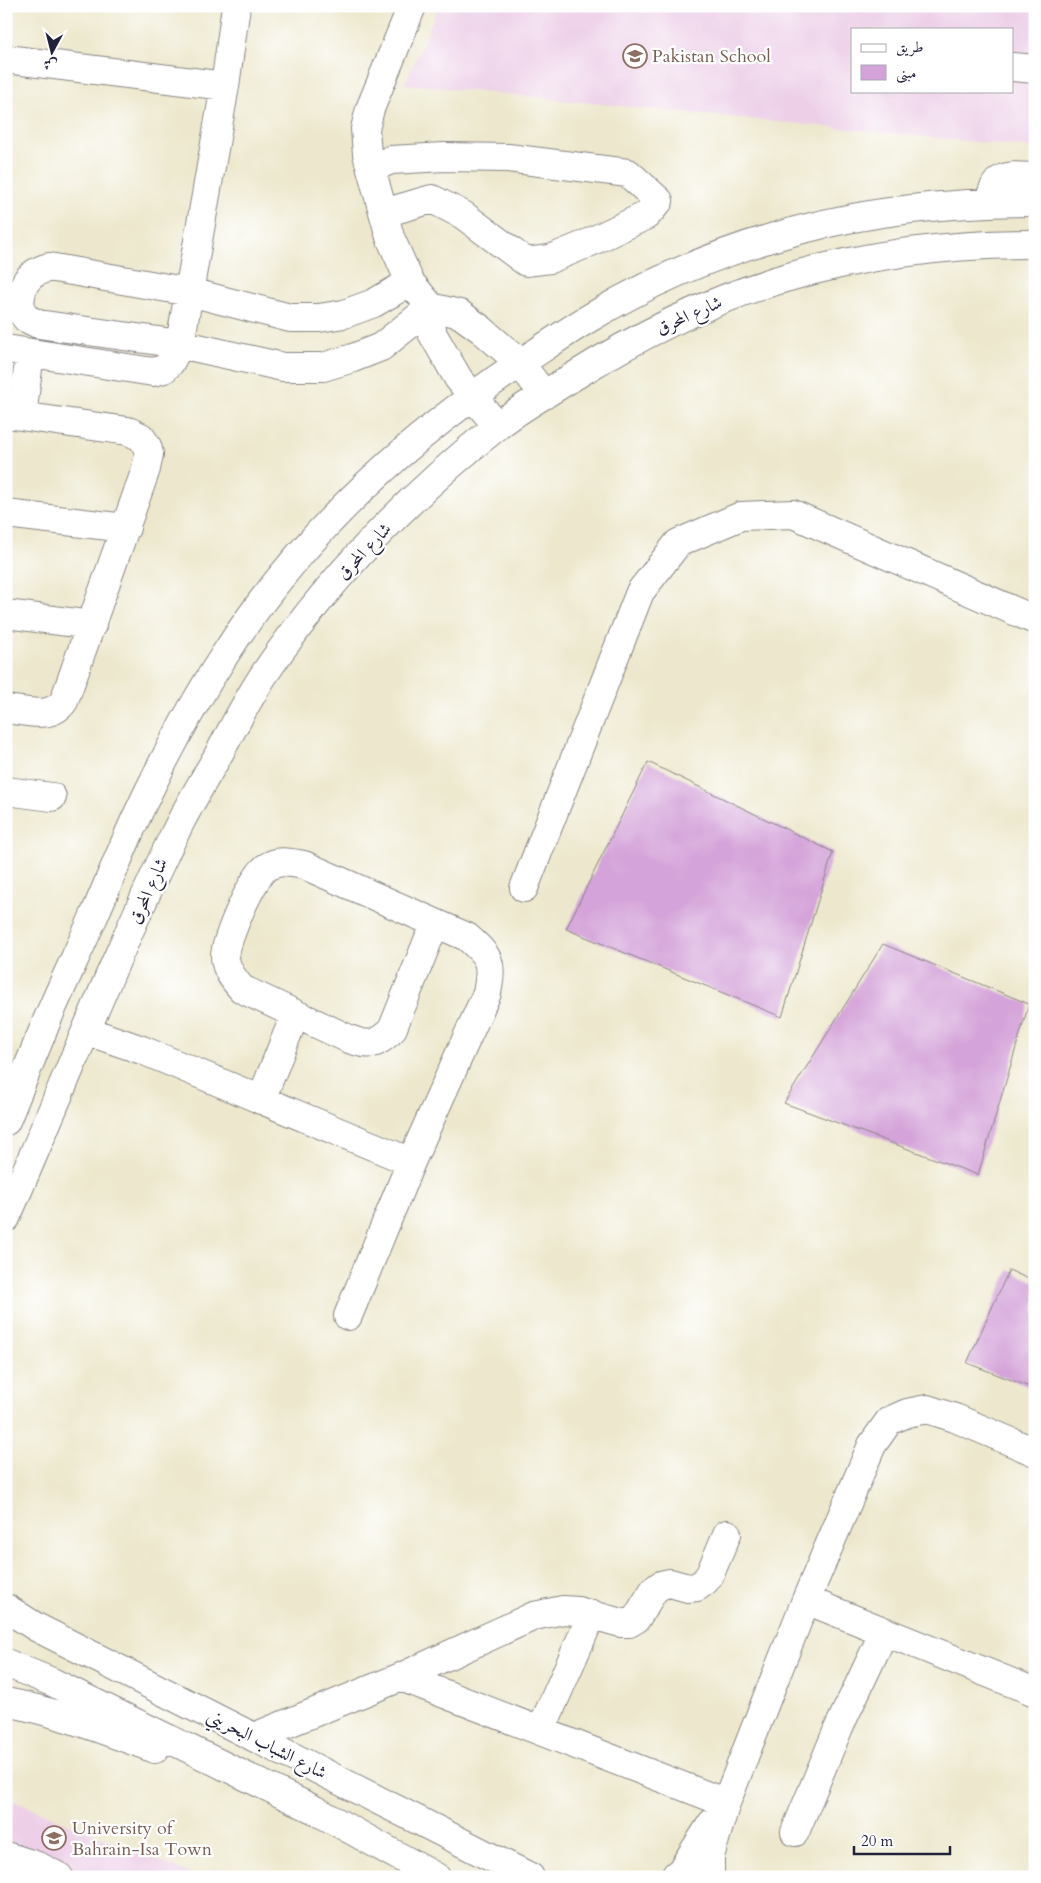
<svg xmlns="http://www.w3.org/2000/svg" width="1041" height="1883" viewBox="0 0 1041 1883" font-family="Cardo,Amiri,serif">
<rect width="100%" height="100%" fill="#fff"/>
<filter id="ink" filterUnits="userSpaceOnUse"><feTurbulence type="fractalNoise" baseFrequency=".02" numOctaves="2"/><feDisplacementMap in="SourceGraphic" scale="10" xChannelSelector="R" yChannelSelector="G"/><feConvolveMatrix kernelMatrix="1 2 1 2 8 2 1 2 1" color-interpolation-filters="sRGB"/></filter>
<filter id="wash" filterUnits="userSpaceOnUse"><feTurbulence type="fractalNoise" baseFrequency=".0096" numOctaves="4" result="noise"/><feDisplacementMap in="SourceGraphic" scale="20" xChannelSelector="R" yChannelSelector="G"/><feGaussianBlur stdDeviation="1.12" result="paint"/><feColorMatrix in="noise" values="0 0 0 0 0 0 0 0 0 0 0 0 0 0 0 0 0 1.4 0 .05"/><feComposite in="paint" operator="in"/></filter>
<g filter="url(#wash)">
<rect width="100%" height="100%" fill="#ede8cd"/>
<!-- built -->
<path fill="#edd0e8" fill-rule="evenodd" d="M439 6H1035V148L405 84ZM852 29H1012V91H852Z
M6 1798 198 1877H6Z"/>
<g id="blocks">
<!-- building -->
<path fill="#d4a3d9" d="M648 762 833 852 782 1017 566 929Z
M883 944 1029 1004 978 1175 784 1103Z
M1009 1270 1035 1282V1389L967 1363Z"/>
</g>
</g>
<g filter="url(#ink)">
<use href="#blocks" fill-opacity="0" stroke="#888584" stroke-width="1"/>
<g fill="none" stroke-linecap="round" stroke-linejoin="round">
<!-- minor casing -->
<g stroke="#888584" stroke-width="30">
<path id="minor" d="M412 6 370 109 365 129 367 154 390 237 410 282 431 307 460 314 482 330 520 363 544 395
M6 59 225 86
M1013 67 1035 69
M371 168 391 160 444 157 508 158 628 173 659 201 647 215 584 245 550 259 526 262 463 215 432 199 384 213
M990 202C994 172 1010 176 1035 177
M410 282 374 303 344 314 319 318H290L190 292 49 267C25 274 20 287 20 310L26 318 38 324 180 344 283 367H323L353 358 381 347 431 307
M431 307 432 333 458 378 497 426
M6 349 153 372 164 369 170 363 180 344 225 86 236 6
M6 414 128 431 141 437 147 446 149 454 146 469 64 701C51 720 26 711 6 709
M22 416 30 353
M6 514 126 528
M6 614 92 625
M6 791 52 797
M524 888 640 592 678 543 741 516 793 514 1035 620
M87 1031 142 1050 411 1162
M261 1100 295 1015
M6 1121C20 1087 34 1052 48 1018 63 983 79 950 94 916 108 884 121 851 135 820 161 764 190 708 224 656 303 532 413 432 537 352 555 340 574 327 593 316 656 278 728 249 799 230 876 210 955 202 1035 202
M6 1218C62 1090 114 958 175 833 187 808 202 783 216 759 232 730 247 700 265 673 328 580 407 498 495 428 518 409 546 394 571 378 639 335 709 300 785 278 867 254 950 244 1035 244
M348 1316 411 1162 487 993C493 962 490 957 467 937L304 865C291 863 279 859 267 867 253 875 226 939 225 956 225 969 234 980 242 989L349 1039C370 1047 376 1045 392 1030L435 923
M806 1600 1035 1692
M6 1608 36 1627 530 1877
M6 1663 52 1682 315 1810 436 1877
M401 1677 726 1803
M6 1702C58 1712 106 1731 155 1749
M541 1730 592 1614
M254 1737 401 1677 534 1616 563 1610 578 1611 621 1623H629L636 1619 654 1590 661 1585 670 1583 688 1588 697 1587 705 1581 710 1574 727 1534
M795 1832 839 1727 884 1632
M6 1856 38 1866 59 1877
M674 1877 681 1871 712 1823
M710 1877V1856L726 1803 767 1698 806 1600 872 1445 889 1421 907 1413 927 1409 955 1418 1035 1452"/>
</g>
<!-- minor -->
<use href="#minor" stroke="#fff" stroke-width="28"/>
</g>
</g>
<!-- icons -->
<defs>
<g id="school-ring" transform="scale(1.25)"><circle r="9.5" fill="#fff" stroke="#8d6e63" stroke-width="1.5"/><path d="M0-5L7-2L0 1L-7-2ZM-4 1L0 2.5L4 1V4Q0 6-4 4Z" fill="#8d6e63"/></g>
</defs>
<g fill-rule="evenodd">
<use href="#school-ring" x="635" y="56"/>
<use href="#school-ring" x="54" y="1838"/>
</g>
<g text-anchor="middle" stroke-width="4.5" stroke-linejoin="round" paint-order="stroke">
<!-- education labels -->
<g font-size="18" fill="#785e54" stroke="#fff" text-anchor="start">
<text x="652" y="62">Pakistan School</text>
<text x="72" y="1834">University of<tspan x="72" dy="21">Bahrain-Isa Town</tspan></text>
</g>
<!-- street labels -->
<g font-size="18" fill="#22223b" stroke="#fff">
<text transform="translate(689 315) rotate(-24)" y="6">شارع المحرق</text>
<text transform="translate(364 551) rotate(-47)" y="6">شارع المحرق</text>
<text transform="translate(148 891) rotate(-66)" y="6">شارع المحرق</text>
<text transform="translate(267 1744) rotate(27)" y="6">شارع الشباب البحريني</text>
</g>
</g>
<!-- margin -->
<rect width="1041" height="1883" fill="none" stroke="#fff" stroke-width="25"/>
<!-- legend -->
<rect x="851" y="28" width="162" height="65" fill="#ffffff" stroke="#a7a7b1"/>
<rect x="861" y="44" width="25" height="8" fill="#ffffff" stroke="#a7a7b1"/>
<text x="896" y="52" font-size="15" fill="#22223b">طريق</text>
<rect x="861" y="65" width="25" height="15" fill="#d4a3d9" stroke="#a7a7b1"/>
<text x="896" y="78" font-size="15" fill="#22223b">مبنى</text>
<!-- north arrow -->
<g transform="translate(52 52) rotate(187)" stroke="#ffffff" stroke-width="4" paint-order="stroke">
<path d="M0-4L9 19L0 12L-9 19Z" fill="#22223b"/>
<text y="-8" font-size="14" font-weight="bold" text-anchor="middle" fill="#22223b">ش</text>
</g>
<!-- scale -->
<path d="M854 1846v8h96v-8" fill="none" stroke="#22223b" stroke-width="2.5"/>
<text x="861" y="1846" font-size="15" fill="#22223b" stroke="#ffffff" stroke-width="4" paint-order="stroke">20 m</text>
</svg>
